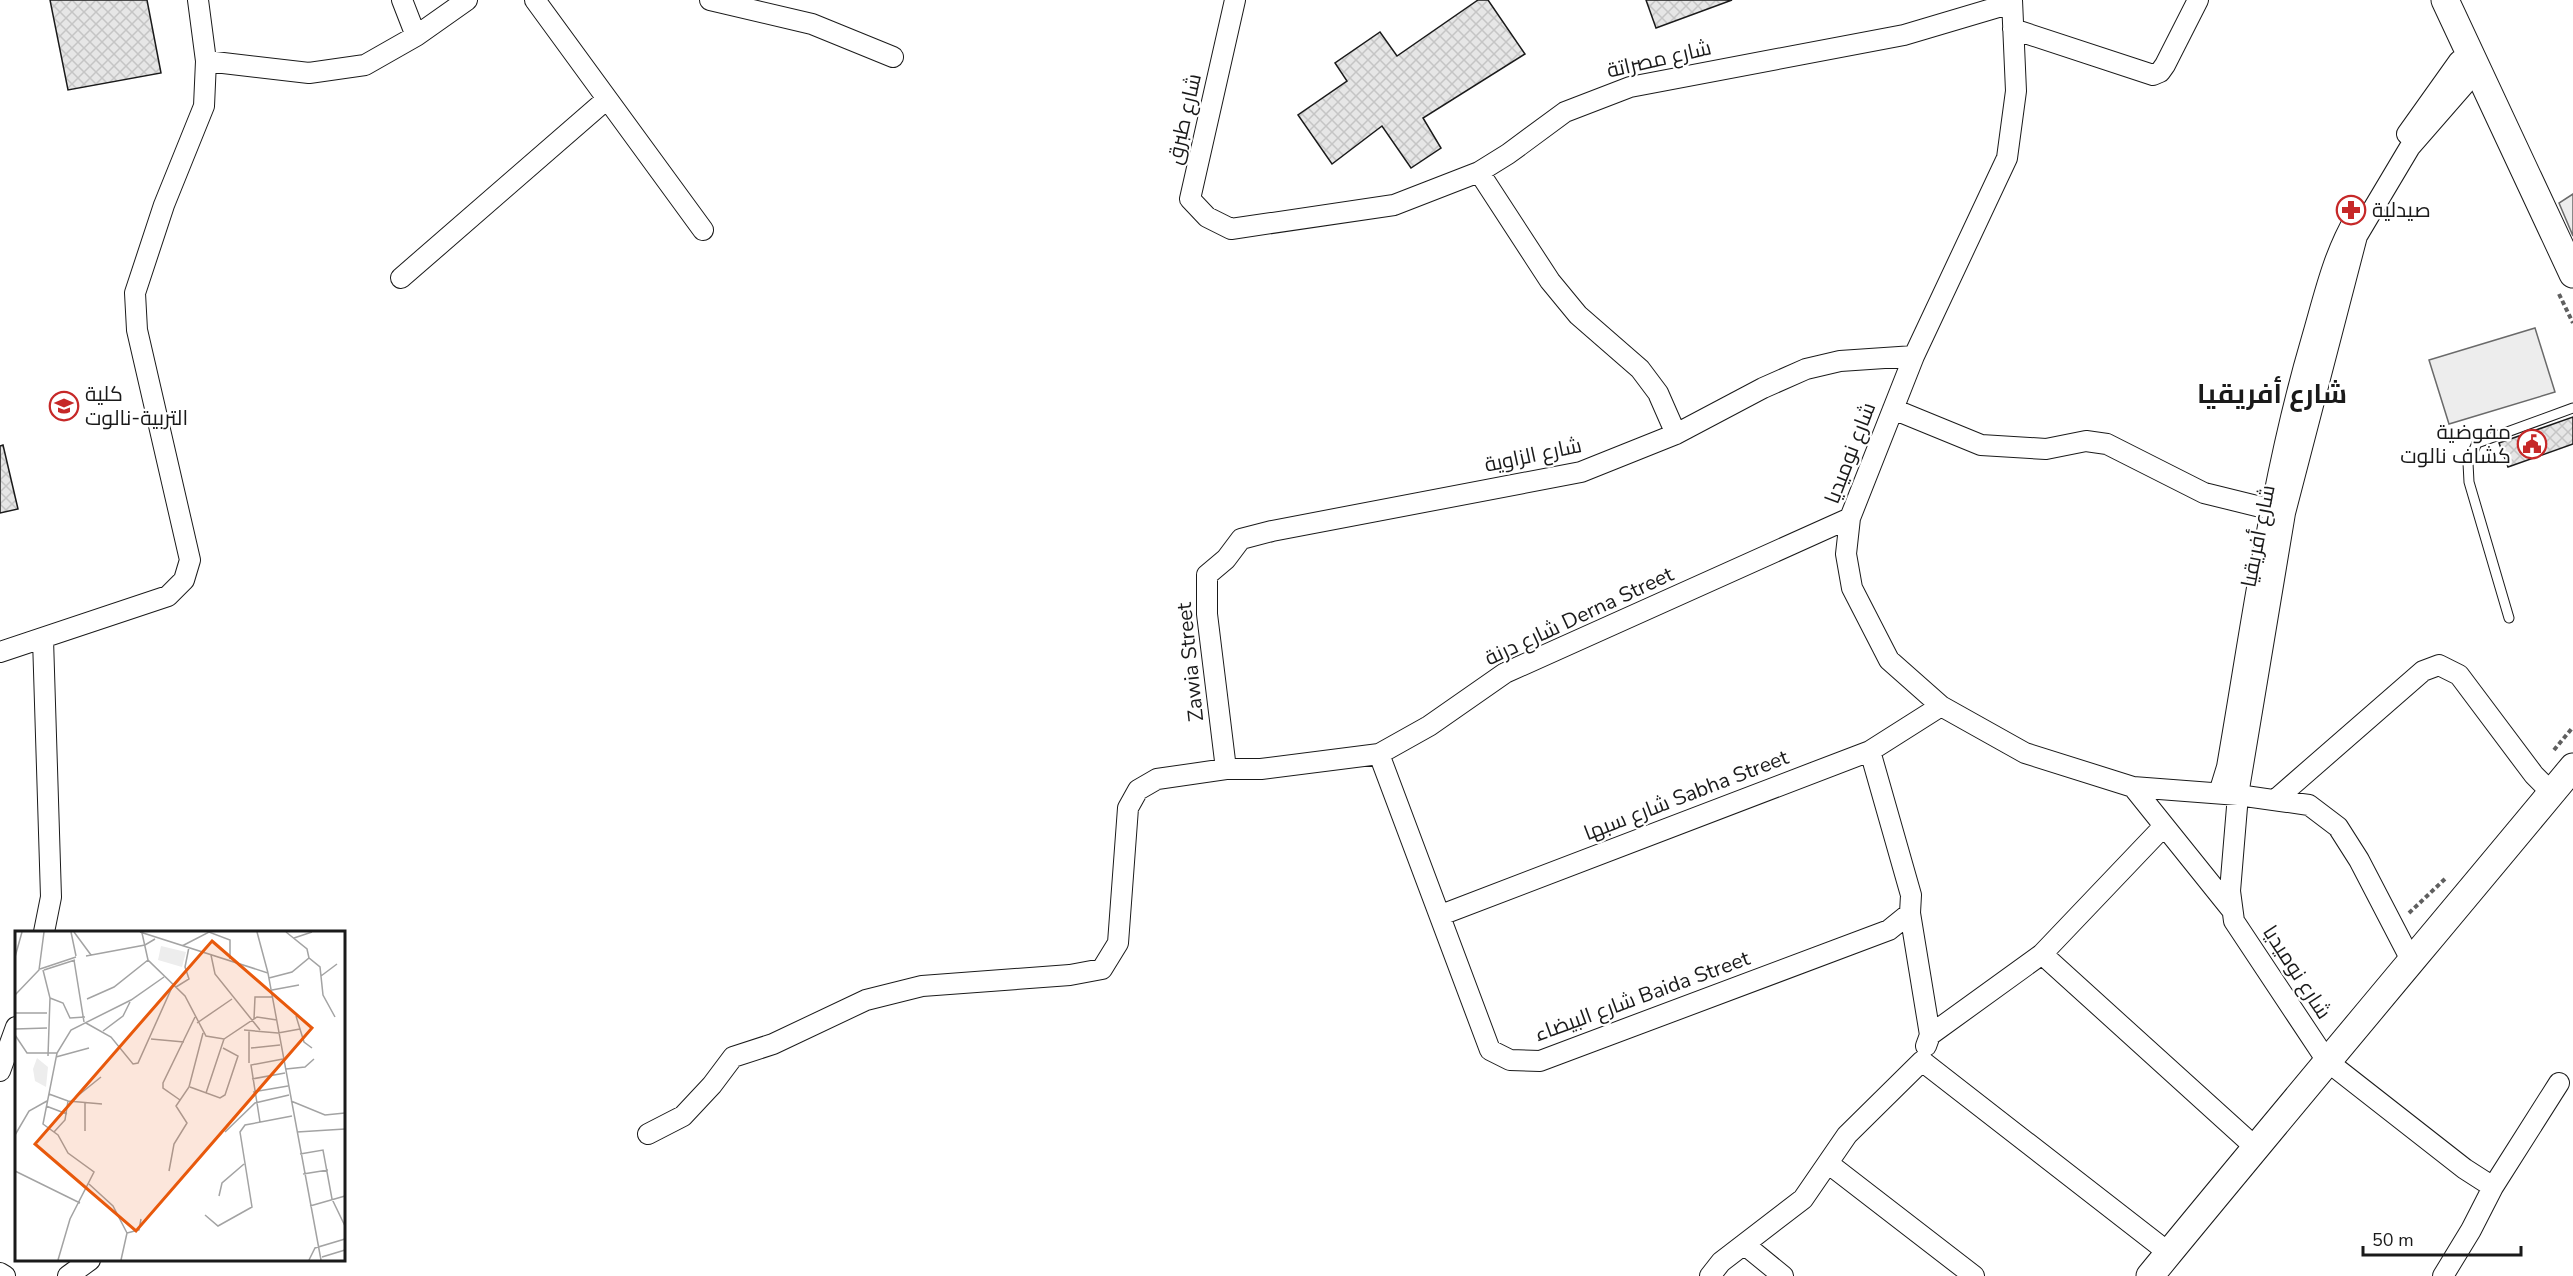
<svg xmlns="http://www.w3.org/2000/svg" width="2573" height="1276" viewBox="0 0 2573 1276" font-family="'Nunito Sans',Cairo,sans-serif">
<defs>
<pattern id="building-cross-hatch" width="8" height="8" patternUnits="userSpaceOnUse" patternTransform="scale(1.5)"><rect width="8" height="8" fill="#e6e6e6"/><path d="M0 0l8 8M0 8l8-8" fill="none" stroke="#c5c5c5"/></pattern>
</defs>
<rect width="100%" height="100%" fill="#fff"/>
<!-- built -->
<path fill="#ededed" stroke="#6a6a6a" stroke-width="1.5" d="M2573 194V236L2559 203Z
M2535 328 2555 392 2449 424 2429 360Z"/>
<!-- building -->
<path fill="url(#building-cross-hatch)" stroke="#1a1a1a" stroke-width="1.5" d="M50 0H147L161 73 68 90Z
M1478 0H1488L1525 54 1423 118 1441 148 1411 168 1382 126 1332 164 1298 115 1347 81 1335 63 1380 32 1397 56Z
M1646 0H1732L1656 28Z
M2573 417V444L2508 467 2499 443Z
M3 445 18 509 0 513V446Z"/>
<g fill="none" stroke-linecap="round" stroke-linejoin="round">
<!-- lane casing -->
<g stroke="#1a1a1a" stroke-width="11">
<path id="lane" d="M2509 618 2469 482 2468 463 2477 443 2573 408"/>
</g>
<!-- street casing -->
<g stroke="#1a1a1a" stroke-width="22">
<path id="street" d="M402 0 416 36
M535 0 703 230
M710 0 812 24 893 57
M1235 0 1190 199 1207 217 1231 229 1394 205 1479 172 1508 154 1565 112 1630 87 1904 35 2012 3
M2012 0 2016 91 2007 158 1914 356 1850 518 1846 554 1852 588 1889 660 1941 706 2025 753 2133 787 2238 795 2309 805 2338 827 2359 860 2412 962
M2013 29 2153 75 2160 72 2165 65 2198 0
M206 61 309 73 365 65 416 36 467 0
M2478 69 2410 147 2357 236 2285 513 2238 795 2230 891 2234 921 2327 1061 2465 1169 2493 1187
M2407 134 2459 61
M1479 172 1550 281 1578 315 1640 369 1658 393 1676 434
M401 278 607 99
M1893 409 1981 445 2046 449 2086 441 2107 444 2204 493 2285 513
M43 639 51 897 44 932
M0 652 168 596 184 580 190 560 137 330 135 293 164 205 204 106 206 61 198 0
M1379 754 1490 1050 1510 1060 1540 1061 1889 930 1910 913 1911 895 1870 751
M1226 769 1207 614V575L1226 559 1241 539 1272 531 1581 472 1676 434 1763 388 1806 369 1840 361 1914 356
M2133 787 2231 909
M2219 793 2227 767C2252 623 2271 477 2312 338 2324 297 2333 255 2355 218
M2275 800 2423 671 2439 665 2459 675 2534 775 2552 793
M1910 913 1930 1035 1926 1046
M1441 915 1870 751 1941 706
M2042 954 2255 1147
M1930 1035 2042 954 2164 826
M0 1071 16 1027
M648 1134 683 1116 712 1085 733 1057 773 1044 866 1000 922 986 1070 975 1102 969 1118 943 1128 808 1138 790 1157 779 1226 769H1261L1379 754 1429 726 1505 673 1850 518
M1829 1164 1974 1276
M1745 1245 1783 1276
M0 1273 5 1276
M68 1276 90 1260
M1710 1276 1721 1262 1803 1199 1847 1135 1922 1061 2169 1253
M2443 1276 2471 1230 2493 1187 2559 1083"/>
</g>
<!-- secondary casing -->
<g stroke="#1a1a1a" stroke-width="29">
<path id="secondary" d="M2445 0 2573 274
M2150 1276C2290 1105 2432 937 2573 767"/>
</g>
<!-- path -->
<path stroke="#5f5f5f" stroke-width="4" stroke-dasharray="4.5 3" stroke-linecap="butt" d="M2559 294 2573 323
M2554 750 2573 727
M2409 913 2447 877"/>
<!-- lane -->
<use href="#lane" stroke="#fff" stroke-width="9"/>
<!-- street -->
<use href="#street" stroke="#fff" stroke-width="20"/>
<!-- secondary -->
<use href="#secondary" stroke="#fff" stroke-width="27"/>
</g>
<!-- icons -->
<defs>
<g id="pharmacy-ring" transform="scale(1.5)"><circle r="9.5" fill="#fff" stroke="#c62828" stroke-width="1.5"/><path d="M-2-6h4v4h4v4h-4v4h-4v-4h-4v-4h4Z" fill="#c62828"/></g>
<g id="university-ring" transform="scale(1.5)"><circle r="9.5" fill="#fff" stroke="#c62828" stroke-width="1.5"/><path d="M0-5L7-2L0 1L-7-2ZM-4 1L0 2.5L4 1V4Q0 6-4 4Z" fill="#c62828"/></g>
<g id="civic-ring" transform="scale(1.5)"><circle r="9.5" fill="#fff" stroke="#c62828" stroke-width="1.5"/><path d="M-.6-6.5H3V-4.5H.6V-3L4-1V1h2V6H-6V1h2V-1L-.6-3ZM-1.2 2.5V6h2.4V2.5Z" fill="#c62828"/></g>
</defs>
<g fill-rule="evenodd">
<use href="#pharmacy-ring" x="2351" y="210"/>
<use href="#university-ring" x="64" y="406"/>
<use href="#civic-ring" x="2532" y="444"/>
</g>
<g text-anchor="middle" stroke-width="4.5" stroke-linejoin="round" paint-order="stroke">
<!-- street labels -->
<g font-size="21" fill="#1a1a1a" stroke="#fff">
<text transform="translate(1659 59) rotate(-13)" y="7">شارع مصراتة</text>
<text transform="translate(1184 119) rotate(-77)" y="7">شارع طبرق</text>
<text transform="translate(1850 453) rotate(-69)" y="7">شارع نوميديا</text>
<text transform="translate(1533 455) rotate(-12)" y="7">شارع الزاوية</text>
<text transform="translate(2258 536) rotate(-79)" y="7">شارع أفريقيا</text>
<text transform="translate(1579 616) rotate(-25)" y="7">شارع درنة Derna Street</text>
<text transform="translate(1190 662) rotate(-96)" y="7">Zawia Street</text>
<text transform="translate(1686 795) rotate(-21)" y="7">شارع سبها Sabha Street</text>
<text transform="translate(2297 972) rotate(57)" y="7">شارع نوميديا</text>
<text transform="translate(1642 996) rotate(-20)" y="7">شارع البيضاء Baida Street</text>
</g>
<!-- poi labels -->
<g font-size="21" fill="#1a1a1a" stroke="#fff" text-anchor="start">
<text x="2372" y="217">صيدلية</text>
<text x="85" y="401">كلية<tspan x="85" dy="24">التربية-نالوت</tspan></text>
<text x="2511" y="439" text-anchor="end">مفوضية<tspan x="2511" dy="24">كشاف نالوت</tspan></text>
</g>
<!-- district labels -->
<g font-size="27" font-weight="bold" fill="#1a1a1a" stroke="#fff">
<text x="2272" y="403">شارع أفريقيا</text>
</g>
</g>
<!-- overview -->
<g transform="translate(15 931)">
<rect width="330" height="330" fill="#fff"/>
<path d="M22 127 33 136 31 156 20 150 18 138Z" fill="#ededed"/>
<path d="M146 15 171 21 167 36 143 29Z" fill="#ededed"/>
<path fill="none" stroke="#a3a3a3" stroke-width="1.5" d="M56 1 61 25M59 1 76 24M125 1 253 42 306 329M242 1 253 42M271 1 292 18 294 27M127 2 133 29 170 65 191 105 209 108 242 86 262 89M279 7 297 1M167 15 194 1 215 9V28M196 24 200 43 245 99M71 25 130 14 140 8M0 26 7 1M59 29 69 91M25 38 61 26M28 39 35 67 33 125M29 39 60 29M306 45 322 33M254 47 277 41 294 27 305 36 308 64 320 86M161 56 174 48 170 36 174 16M257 59 284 54M0 64 24 39 29 1M35 67 48 72 55 87 70 86M72 68 99 56 133 29M0 82H32M281 85 289 111 297 117M239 88 240 66H258M71 92 96 106 118 133 123 132 158 54M182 92 217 68M0 98 32 97M229 99 263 102 285 98M234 99V132M88 100 108 85 115 71M0 104 12 122H42M136 108 169 111M236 117 265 114M41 126 74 117M271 138 290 136 299 128M237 148 270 142M175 156 205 167 210 164 223 125 208 117M238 161 273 155M191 162 209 108M34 163 53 170 87 173M165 169 148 157V152L180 86M276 170 310 184 330 182M55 171 86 146M31 175 52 183M245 191 236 134 268 128M70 200V172M39 201 50 189 53 170M210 201 240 172 274 164M282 201 330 198M0 204 14 180 32 170M285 223 308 219 317 268 330 295M0 240 65 272M154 240 159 213 172 192 161 175 174 156 188 102M288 243 313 239M74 253 98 275 112 302 106 329M204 265 207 252 229 233M295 275 330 265M190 284 203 295 237 276 225 201 230 194 277 185M112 302 124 299 126 288M307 326 330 319M43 329 55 288 79 241 53 222 43 204 28 193 42 122 56 99 116 69 149 46M294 329 300 317 330 308"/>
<path fill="#e8590c" fill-opacity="0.15" stroke="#e8590c" stroke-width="3" d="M197 10 297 97 121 300 20 213Z"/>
<rect width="330" height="330" fill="none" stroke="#1a1a1a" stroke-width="3"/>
</g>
<!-- scale -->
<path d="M2363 1246v9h158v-9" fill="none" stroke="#1a1a1a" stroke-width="3"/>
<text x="2372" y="1246" font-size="18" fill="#1a1a1a" stroke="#ffffff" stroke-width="4.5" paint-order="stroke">50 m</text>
</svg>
